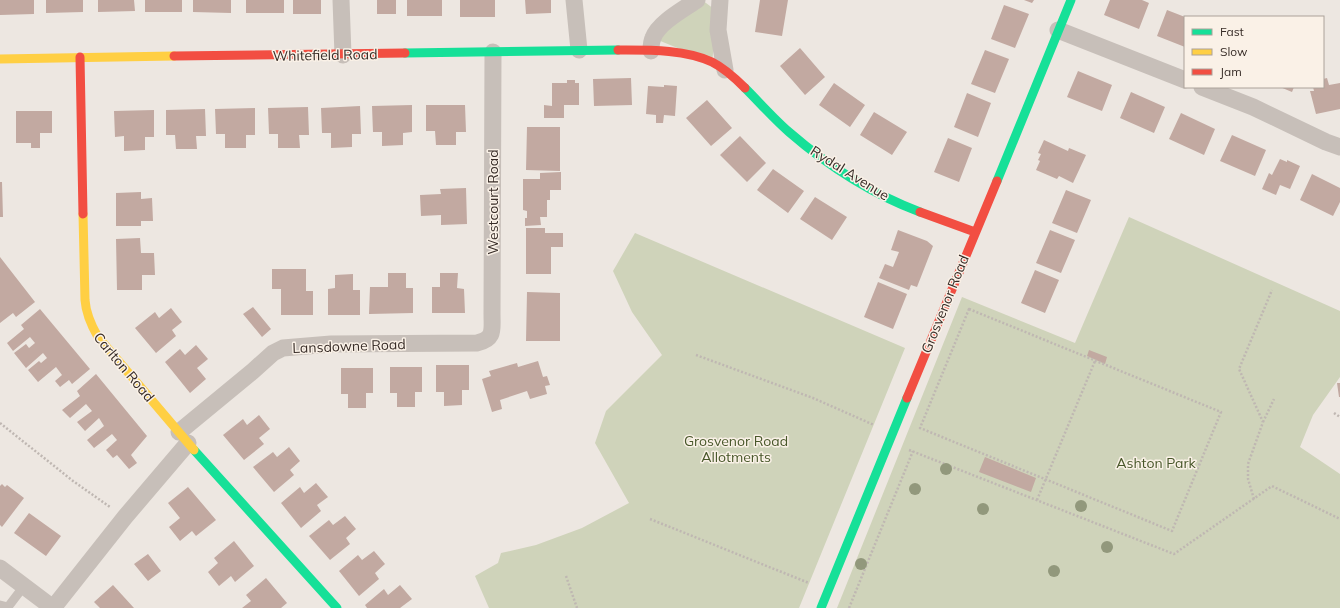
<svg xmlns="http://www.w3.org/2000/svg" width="1340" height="608" viewBox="0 0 1340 608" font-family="Mulish,sans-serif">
<rect width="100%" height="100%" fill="#ede7e1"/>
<!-- green -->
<path fill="#cfd3ba" d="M702 0 718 12 712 62 653 38Z
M1129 217 1340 311V377L1313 415 1300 447 1340 474V608H837L962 297 1075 343Z
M635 233 905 348 799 608H489L475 576 498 563 501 553 536 545 582 528 629 503 595 443 606 411 662 355 632 312 613 271Z"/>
<!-- building -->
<path fill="#c2a9a1" d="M0 0H34V14L0 15Z
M46 0H83V12L46 13Z
M98 0H134L135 11 98 12Z
M145 0H182V12H145Z
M193 0H231V13L193 12Z
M246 0H284V13H246Z
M293 0H321V14H293Z
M377 0H396V14H377Z
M407 0H442V16H407Z
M460 0H495V17H460Z
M525 0H551V13L526 14Z
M760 0H788L782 36 755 32Z
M1024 0H1034L1032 3Z
M1110 0H1142L1149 3 1139 29 1104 15Z
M1004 5 1029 14 1015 48 991 39Z
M1167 10 1185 17V47L1157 36Z
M800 48 825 77 805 95 780 66Z
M985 50 1009 59 995 93 971 84Z
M1078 71 1112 85 1102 111 1067 97Z
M631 78 632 105 594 106 593 79Z
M1327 78 1329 85 1340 83V109L1316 114 1310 91H1314L1313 87H1323V79Z
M567 80H575V83H579V105H564V118H544V105L552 106V83H567Z
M834 83 865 105 850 127 819 105Z
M664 85 677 86 675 116 664 115 663 123H656V115L646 114 648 86 664 87Z
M1280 87H1294L1292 92Z
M1131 92 1165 107 1154 133 1120 118Z
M967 93 991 103 978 137 954 127Z
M707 100 732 128 711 146 686 118Z
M412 105V132L403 133V145L382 146V132H373L372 106Z
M426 105H465L466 132H456V145H436L435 131H426Z
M360 106 361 134H352V147L331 148V133H322L321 108Z
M308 107 309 135H299L300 148H278V134H269L268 108Z
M255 108V135H246V148H225V134H216L215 109Z
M205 109 206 136H196L197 149H176L175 135H166V110Z
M154 110V137H145V150L124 151V136L115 137 114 111Z
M16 111H52V133H40V148H31V143H16Z
M874 112 907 132 892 155 860 135Z
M1181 113 1215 129 1204 155 1169 139Z
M527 127H560V171L526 170Z
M1232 135 1266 150 1255 176 1220 161Z
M740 136 766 163 747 182 720 155Z
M948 138 972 148 959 182 934 172Z
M1044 140 1068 151 1069 148 1086 155 1073 183 1059 176 1057 179 1036 170 1040 161 1038 160 1041 154 1038 153Z
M1280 159 1287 162V160L1300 166 1290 189 1280 185 1276 195 1262 189 1269 173 1272 175Z
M773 169 804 191 788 213 757 190Z
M561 172V190H550V200H547V217H540L541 225 525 226V218H527V211L523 210V179H540V173Z
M1312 174 1340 188V202L1333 216 1300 200Z
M0 182H2L3 217H0Z
M466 188 467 224 441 225V215L421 216 420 195 441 194 440 189Z
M1066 190 1091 200 1077 233 1052 223Z
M141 192V199L152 198 153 221H141V226H116V193Z
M815 197 847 217 832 240 800 219Z
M526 228H545V233H563V247H551V274H526Z
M898 230 927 241 933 246 917 287 911 285 909 290 879 278 885 264 893 267 899 252 891 250Z
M1050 230 1075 240 1061 273 1036 263Z
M140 238 141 253H154L155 275H142V290H117L116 239Z
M0 257 35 302 16 317 13 313 0 323Z
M272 269H306V291H313V315H281V289H272Z
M1035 270 1059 280 1045 313 1021 303Z
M388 273H406V288H413V313L369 314 370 287H388Z
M440 273H458L457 288 464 289 465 313H432V287H440Z
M353 274V290H360V315H328V289L335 288V275Z
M878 282 907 294 893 329 864 317Z
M527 292 560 293V341H526Z
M253 307 271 329 262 337 243 314Z
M171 308 182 322 172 330 176 336 156 353 135 328 155 312 159 318Z
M40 309 90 369 72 384 69 380 60 387 55 381 62 375 56 367 38 382 28 370 39 361 41 363 47 358 43 353 26 368 14 353 26 344 29 348 35 343 30 337 13 351 7 343 24 329 21 325Z
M196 345 208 359 197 368 206 379 190 393 165 362 180 349 185 355Z
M1089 350 1107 357 1105 364 1087 356Z
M538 361 543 377 547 376 550 385 545 386 547 394 530 399 527 391 500 400 502 409 492 412 482 379 491 376 489 371 517 363 518 367Z
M436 365H469V390H462V405L444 406V392H436Z
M390 367H422V392H415V407H397V393H390Z
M341 368H373V393H366V408H348V394H341Z
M96 374 147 436 131 455 137 463 129 469 117 455 113 458 106 450 117 440 112 434 94 448 87 440 104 426 99 418 85 431 77 422 92 411 86 404 70 418 62 410 80 396 77 391Z
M1337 383H1340V397H1339Z
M259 415 270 429 259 438 264 444 244 460 223 435 243 419 247 425Z
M289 447 300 461 290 470 294 475 274 492 253 467 273 452 277 457Z
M985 457 1036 478 1031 492 979 472Z
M316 483 328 497 317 505 321 511 301 528 281 503 300 487 304 493Z
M2 484 5 487 7 485 24 498 2 527 0 525V486Z
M188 487 216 520 196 536 192 531 180 541 169 527 180 518 168 503Z
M29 513 61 536 46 556 14 533Z
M345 516 356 529 346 538 350 544 330 560 309 536 329 520 333 525Z
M234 541 254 566 235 582 231 576 219 586 208 572 218 563 214 558Z
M374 551 385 564 375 573 379 579 359 596 339 571 358 555 362 560Z
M148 554 161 571 148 581 134 564Z
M266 578 287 603 281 608H242L251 601 246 595Z
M113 585 134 608H100L94 602Z
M400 585 412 599 400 608H367L365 605 384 589 388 595Z"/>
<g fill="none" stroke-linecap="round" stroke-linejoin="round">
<!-- path -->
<path stroke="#bfb7b2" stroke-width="2.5" stroke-dasharray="2 2" stroke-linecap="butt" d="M969 309 1221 412 1172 531 920 428Z
M696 355 813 398 874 425
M1334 413 1340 417
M1263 422 1274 399
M0 423 73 481 110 507
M909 450 1174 554 1272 486 1340 519
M1254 499 1248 479V464L1263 422 1239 369 1272 290
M1037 500 1095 361
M650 519 809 583
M566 576 577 608
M849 608 913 451"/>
<!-- lane -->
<path stroke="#c7bfb9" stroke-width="9" d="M0 605 8 607 24 586"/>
<!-- street -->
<path stroke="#c7bfb9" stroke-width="17" d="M341 0 343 55
M574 0 579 50
M720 0 718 30 725 70
M1058 30 1185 80
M651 51C651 47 651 42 653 38 658 23 684 9 697 0
M1202 87 1253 107 1326 142 1340 147
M179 432 253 371 273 353 283 348 331 344 477 343C495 339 492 330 492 314L493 52
M0 568 53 608
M53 608 125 517 188 443"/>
<!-- fast -->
<path stroke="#16e098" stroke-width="9" d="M405 53 618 50
M745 88C760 103 774 119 789 132 827 165 872 194 920 212
M997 181 1071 0
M194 450 337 608
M821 608 907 398"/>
<!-- slow -->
<path stroke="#ffcf43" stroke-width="9" d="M0 59 174 56
M83 214 85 300C86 314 91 325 98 337L194 450"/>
<!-- jam -->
<path stroke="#f24e42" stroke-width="9" d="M618 50C647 50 685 49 712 62 724 68 736 79 745 88
M174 56 405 53
M80 57 83 214
M920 212 975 232
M907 398 997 181"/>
</g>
<!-- trees -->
<g fill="#92987c">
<circle cx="946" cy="469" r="6"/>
<circle cx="915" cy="489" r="6"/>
<circle cx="1081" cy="506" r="6"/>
<circle cx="983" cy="509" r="6"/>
<circle cx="1107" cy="547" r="6"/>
<circle cx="861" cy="564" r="6"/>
<circle cx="1054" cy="571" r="6"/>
</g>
<g text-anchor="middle" stroke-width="3" stroke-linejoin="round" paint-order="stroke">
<!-- street labels -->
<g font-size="14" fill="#372c27" stroke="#faf1e7">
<text transform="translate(325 55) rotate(-1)" y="5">Whitefield Road</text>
<text transform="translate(850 173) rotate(32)" y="5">Rydal Avenue</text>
<text transform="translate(493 202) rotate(-90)" y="5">Westcourt Road</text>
<text transform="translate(945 304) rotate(-68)" y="5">Grosvenor Road</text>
<text transform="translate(349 346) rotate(-2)" y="5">Lansdowne Road</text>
<text transform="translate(124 367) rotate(50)" y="5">Carlton Road</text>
</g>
<!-- park labels -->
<g font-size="14" fill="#48572a" stroke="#faf1e7">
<text x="736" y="446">Grosvenor Road<tspan x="736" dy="16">Allotments</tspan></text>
<text x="1156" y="468">Ashton Park</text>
</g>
</g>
<!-- legend -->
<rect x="1184" y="16" width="140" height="72" fill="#faf1e7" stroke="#aca29a"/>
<rect x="1192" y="29" width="20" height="6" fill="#16e098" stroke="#aca29a"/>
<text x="1220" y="36" font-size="12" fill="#372c27">Fast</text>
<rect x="1192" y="49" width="20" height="6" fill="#ffcf43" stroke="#aca29a"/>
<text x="1220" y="56" font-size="12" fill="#372c27">Slow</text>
<rect x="1192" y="69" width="20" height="6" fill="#f24e42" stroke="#aca29a"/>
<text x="1220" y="76" font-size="12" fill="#372c27">Jam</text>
</svg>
